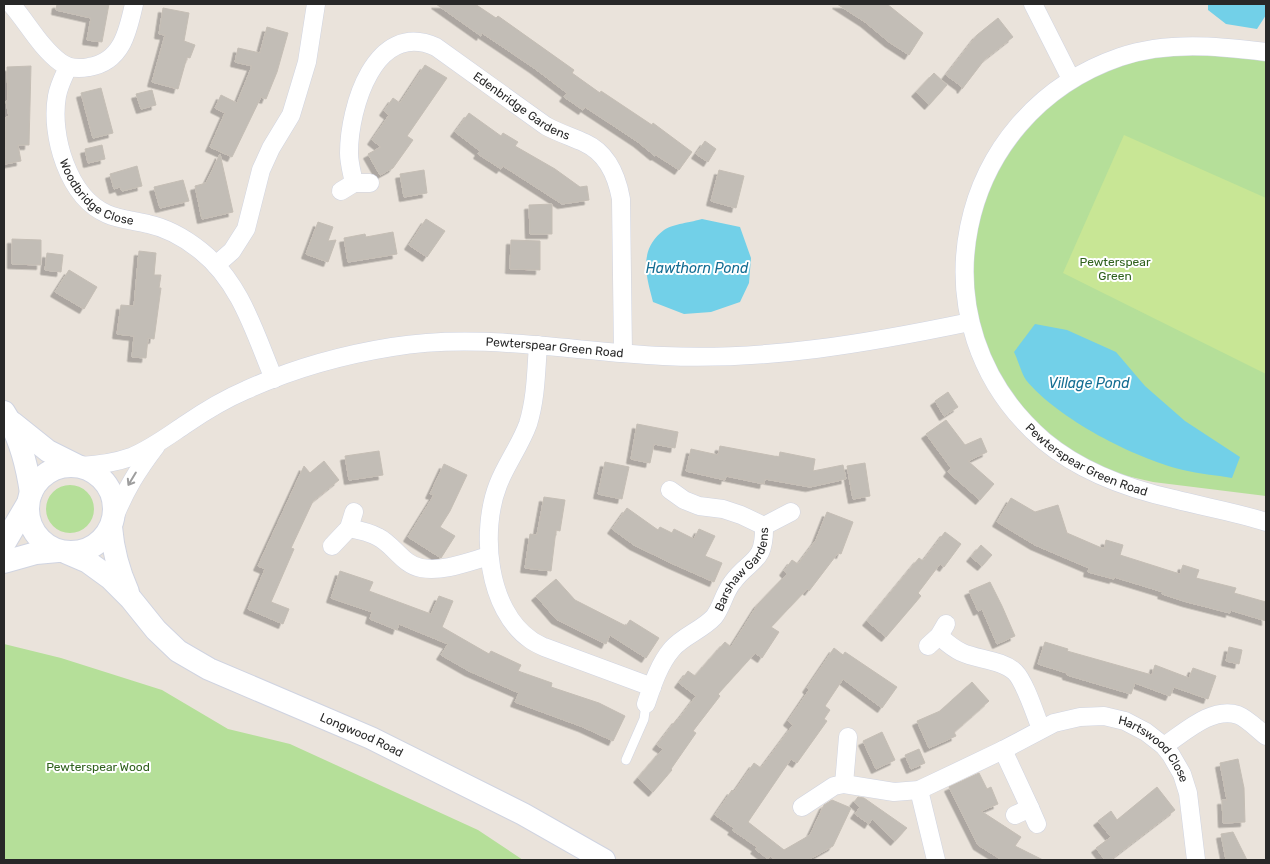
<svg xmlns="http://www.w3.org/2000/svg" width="1270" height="864" viewBox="0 0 1270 864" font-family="Rubik,sans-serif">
<defs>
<filter id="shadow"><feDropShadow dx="-4.5" dy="4.5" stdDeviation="0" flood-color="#0004"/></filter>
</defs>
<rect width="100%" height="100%" fill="#eae3db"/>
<!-- green -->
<path fill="#b5df99" d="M1141 51 1266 52V496L1153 482 1092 468 1067 453 992 375 969 322 979 184 1057 80 1075 67Z
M46 509a24 24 0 1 1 48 0a24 24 0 1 1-48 0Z
M4 644 61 658 162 690 228 729 290 744 478 830 523 860H4Z"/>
<!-- pitch -->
<path fill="#c8e695" d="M1124 135 1266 198V374L1063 273Z"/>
<!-- water -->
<path fill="#72d0e8" d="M1208 4H1266V15L1257 29 1226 24 1208 10Z
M702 219 740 227 751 258 749 283 740 302 711 312 684 314 653 302C646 275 638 250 664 230 672 224 693 222 702 219Z
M1035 324 1067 330 1116 352 1145 386 1185 421 1240 457 1232 478C1216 475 1199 474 1183 470 1134 458 1058 419 1026 380 1021 372 1018 360 1014 352Z"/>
<!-- building -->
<path fill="#c2bdb6" stroke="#c5beb5" filter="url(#shadow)" d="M57 4H109L102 42 87 40 91 18 56 10Z
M436 4H475L496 18 498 16 574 70 572 73 600 93 601 91 652 125 653 123 692 152 679 170 656 155 655 156 638 142 585 107 583 110 564 97 567 93 534 68 482 33 481 36Z
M837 4H887L923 33 909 55 889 42 865 22Z
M163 8 189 13 184 41 195 45 190 58 187 57 178 89 152 82 165 35 159 34Z
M998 18 1013 37 985 59 962 89 961 86 946 75 977 35Z
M267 27 288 33 277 72 266 99 261 97 232 157 210 147 225 113 215 108 221 95 237 103 252 66 235 62 238 48 260 53Z
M425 65 447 78 407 136 413 140 393 168 380 175 368 154 381 147 372 140 389 115 384 111 393 98 400 103Z
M31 66 29 145H18L21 161 5 164 6 117H9L6 101 8 100 7 67Z
M934 73 947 85 929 105 916 92Z
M101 88 113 133 93 138 81 93Z
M152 90 156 105 141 109 136 94Z
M469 113 501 136 503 133 518 142 515 146 555 169 580 187 587 186 589 200 562 204 503 166 501 169 478 154 480 151 455 132Z
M705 141 716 149 708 162 696 154Z
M102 145 105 159 88 163 85 149Z
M220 154 233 212 202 219 195 186 206 183Z
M137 166 142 186 122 191 120 187 114 189 110 174Z
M424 170 427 193 404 197 400 174Z
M719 170 744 176 736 208 711 201Z
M183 180 189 201 160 208 154 187Z
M552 204V234H530L529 205Z
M426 219 445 231 427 257 409 245Z
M318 222 333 227 328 241 336 240 328 262 306 254Z
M393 232 397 254 348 262 344 238 365 234 366 237Z
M12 239 41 240V265L12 264Z
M511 240 540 241V270L510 269Z
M139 251 156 253 154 275H161L159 288H161L154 339 148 338 146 358 132 357 134 336 117 334 121 305 134 306Z
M47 253 63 255 61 272 45 270Z
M69 270 97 287 84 309 55 292Z
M948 392 958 407 944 416 935 401Z
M946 420 965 445 981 438 987 452 968 461 994 484 980 500 948 472 951 468 926 434Z
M637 424 678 432 675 448 654 444 650 463 631 459Z
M720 446 779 457 780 452 815 459 813 471 843 465 846 479 810 487 765 479 764 484 726 476 725 480 686 471 691 449 718 455Z
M379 451 383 475 349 480 345 456Z
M324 461 339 480 313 501 291 548 294 549 271 602 289 609 283 624 248 609 265 569 258 566 304 466 310 473Z
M605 462 629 467 622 499 598 494Z
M865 463 870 496 853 499 847 466Z
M444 464 467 475 450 511 440 527 455 536 441 558 408 537 434 495 430 494Z
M544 497 565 500 560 531 556 530 551 571 525 568 530 534 537 535Z
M1011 498 1035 512 1058 505 1067 533 1104 549 1106 540 1123 545 1120 555 1180 574 1183 565 1199 570 1196 578 1236 588 1234 593 1266 602V621L1230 610V613L1187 602 1162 594 1163 592 1114 577V579L1088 572 1089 568 1035 545 997 522Z
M627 508 658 530 660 527 672 533 674 529 694 539 699 529 715 536 705 556 722 563 714 582 671 563 634 545 612 529Z
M827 512 853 522 841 554 838 553 809 591 807 589 771 627 779 632 762 658 755 653 718 694 720 696 693 731 696 733 671 769 672 770 653 792 638 778 663 749 657 745 677 719 678 720 696 696 679 683 688 671 695 676 725 642 731 647 758 604 787 574 784 571 792 560 798 564 816 540Z
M945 532 961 544 944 567 940 564 918 593 921 596 886 637 867 621 919 558 923 561Z
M981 545 992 555 982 566 971 557Z
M340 571 373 582 369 591 431 614 439 596 453 601 442 627 489 654 491 651 521 665 518 671 552 683 551 687 599 703 625 716 613 741 583 727 515 702 519 693 469 671 441 655 448 644 399 624 397 630 370 619 372 612 331 598Z
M556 579 575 600 626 626 630 620 659 638 646 658 610 635 606 644 556 619 536 596Z
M990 582 1002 606 1015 636 997 644 982 609 978 611 969 591Z
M1045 642 1068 649 1067 651 1152 675 1155 665 1189 678 1193 668 1216 676 1208 699 1174 687 1170 696 1135 683 1131 694 1067 675V673L1038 664Z
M1229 647 1242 650 1239 664 1226 661Z
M834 648 843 655 845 652 897 687 882 708 843 679 825 706 830 710 824 719 827 721 797 763 791 759 748 822 784 850 810 835 824 805 832 800 851 808 833 846 808 860H776L770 856 768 859 755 849 757 847 732 830 734 828 715 815 732 790 734 792 754 763 761 768 793 725 788 721 809 690 807 688Z
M972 682 989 701 954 732 956 736 929 748 917 721 940 711Z
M882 732 895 760 876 769 863 741Z
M919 749 925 763 911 769 905 755Z
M1238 759 1244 788 1245 822 1223 823 1222 800H1227L1220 763Z
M979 773 987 789 991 787 998 804 981 811 1021 837 1015 846 1043 860H1002L978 845 949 787Z
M1157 787 1175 810 1110 860H1105L1096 848 1111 837 1098 821 1111 811 1117 820Z
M858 797 864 798 907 828 895 841 872 819 869 824 855 814 860 807 854 802Z
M1233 832 1247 860H1226L1221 834Z"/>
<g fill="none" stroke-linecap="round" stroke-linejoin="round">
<!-- service casing -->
<g stroke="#d0d4e1" stroke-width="10">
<path id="service" d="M626 760 644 719 646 704"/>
</g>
<!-- minor casing -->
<g stroke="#d0d4e1" stroke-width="19">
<g id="minor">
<path d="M11 4C27 22 40 47 60 62 69 69 79 69 89 67 122 62 128 31 134 4"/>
<path d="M1033 4 1071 79"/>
<path id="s1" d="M1266 52C1218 46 1167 41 1120 57 954 114 909 325 1044 441 1080 471 1129 489 1174 499 1204 507 1236 512 1266 522"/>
<path id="s2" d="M68 67C64 76 59 85 57 96 50 135 68 197 107 214 120 220 134 220 148 224 167 228 186 239 201 251 241 283 255 334 274 379"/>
<path id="s3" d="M354 183C352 173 349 163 349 153 349 108 375 19 436 47L546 126C559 133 572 137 585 143 607 153 617 177 621 199L623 353"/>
<path d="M341 191 354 183H370"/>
<path d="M216 265 232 251 246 229 261 170 271 148 291 115 307 62 316 4"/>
<path d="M538 345C536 372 536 398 528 424 520 446 506 464 498 485 480 531 487 610 531 640 535 643 540 645 544 647L652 687"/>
<path id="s4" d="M81 466C98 465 114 463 131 457 151 449 168 436 186 424 205 411 225 399 246 390 292 369 342 355 392 347 482 332 573 352 663 356 767 361 869 343 970 322"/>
<path d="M114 518C126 489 137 471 156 446"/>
<path d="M764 526 791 512"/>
<path d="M349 528C359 530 369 532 378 537 394 545 403 565 421 568 443 572 468 562 489 556"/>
<path d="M332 546 349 528 354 512"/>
<path d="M939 636C946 642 952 648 961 652 977 660 1001 659 1015 672 1025 682 1035 714 1041 729"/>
<path d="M928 646 939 636 946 624"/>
<path id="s5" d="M646 704C652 686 659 664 672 649 683 636 702 630 714 617 722 607 724 593 732 583 750 558 765 564 764 526L741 515 723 509 699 506 684 500 670 490"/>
<path d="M1164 746C1184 733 1212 706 1238 715 1248 719 1257 729 1266 736"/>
<path d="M1003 750 1030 808"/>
<path d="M844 784 848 737"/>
<path d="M919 790 936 860"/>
<path id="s6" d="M802 807 834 786 844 784 894 792 919 790 1003 750 1054 723 1080 717 1104 716 1125 721 1146 732 1164 746 1171 755 1182 774 1188 793 1196 860"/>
<path d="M1015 815 1030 808 1037 824"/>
</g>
</g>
<!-- tertiary casing -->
<g stroke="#d0d4e1" stroke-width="24">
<g id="tertiary">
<path d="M4 412C20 436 27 465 31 493"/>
<path d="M13 423 48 451 78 466"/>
<circle cx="71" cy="509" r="43"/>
<path d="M111 527C113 551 118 570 128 592"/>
<path d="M4 544 28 503"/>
<path id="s7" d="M67 553 88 562 110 578 131 599 156 630 178 651 209 669 371 738 523 814 604 860"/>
<path d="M4 562 36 553 58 551"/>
</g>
</g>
<!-- service -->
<use href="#service" stroke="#fff" stroke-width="9"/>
<!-- minor -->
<use href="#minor" stroke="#fff" stroke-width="18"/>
<!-- tertiary -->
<use href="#tertiary" stroke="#fff" stroke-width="22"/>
</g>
<!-- one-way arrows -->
<defs><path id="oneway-shaft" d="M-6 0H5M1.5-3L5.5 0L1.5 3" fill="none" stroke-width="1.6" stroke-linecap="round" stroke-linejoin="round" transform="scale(1.25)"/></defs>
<use stroke="#9e9e9e" href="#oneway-shaft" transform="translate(132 479) rotate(121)"/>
<g text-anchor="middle" stroke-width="4" stroke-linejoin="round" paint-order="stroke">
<!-- street labels -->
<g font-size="12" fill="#282828" stroke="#fff">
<text dy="4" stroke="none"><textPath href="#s3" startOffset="298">Edenbridge Gardens</textPath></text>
<text dy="4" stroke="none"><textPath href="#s2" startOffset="145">Woodbridge Close</textPath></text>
<text dy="4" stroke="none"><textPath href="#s4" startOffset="500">Pewterspear Green Road</textPath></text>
<text dy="4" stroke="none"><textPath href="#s1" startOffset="670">Pewterspear Green Road</textPath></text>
<text dy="4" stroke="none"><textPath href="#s5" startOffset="171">Barshaw Gardens</textPath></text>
<text dy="4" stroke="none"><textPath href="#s7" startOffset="352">Longwood Road</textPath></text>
<text dy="4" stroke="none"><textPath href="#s6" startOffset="388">Hartswood Close</textPath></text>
</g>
<!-- park labels -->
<g font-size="12" fill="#2f611d" stroke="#fff">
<text x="1115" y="266">Pewterspear<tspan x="1115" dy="14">Green</tspan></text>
<text x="98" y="771">Pewterspear Wood</text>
</g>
<!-- water labels -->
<g font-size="14" font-style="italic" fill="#136d92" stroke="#fff">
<text x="697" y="273">Hawthorn Pond</text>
<text x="1089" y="388">Village Pond</text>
</g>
</g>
<!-- border -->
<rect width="1270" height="864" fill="none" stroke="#282828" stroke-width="10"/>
</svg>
